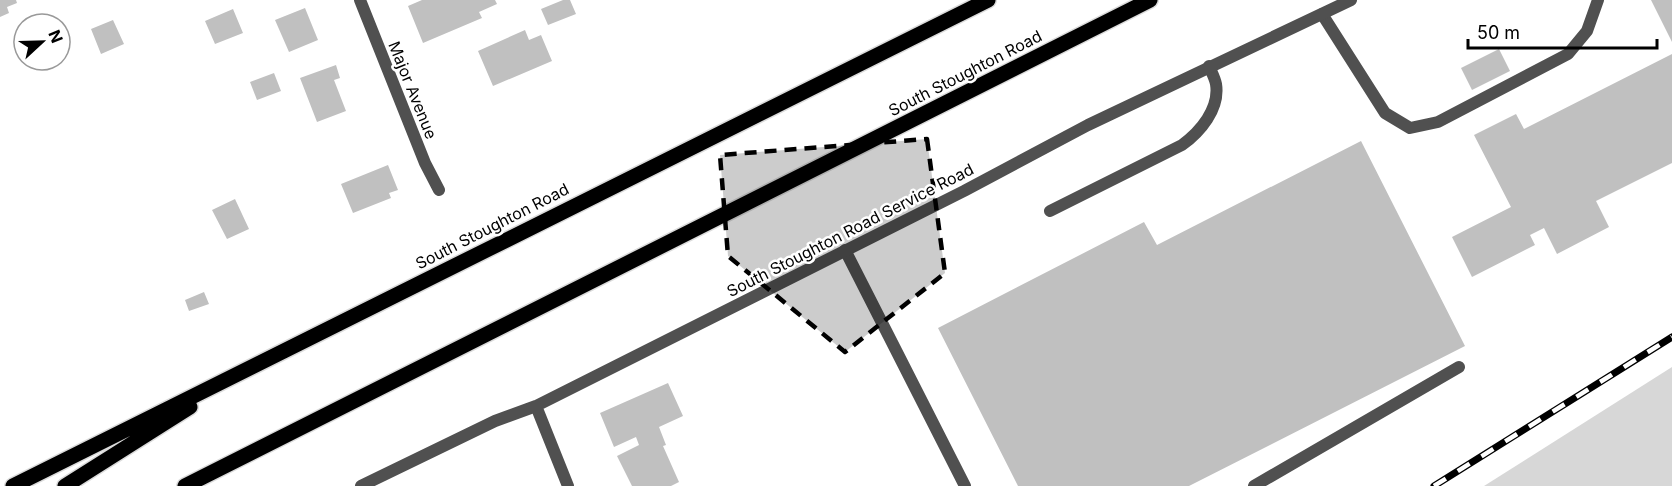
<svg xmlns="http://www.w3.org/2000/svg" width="1672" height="486" viewBox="0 0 1672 486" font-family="Inter,sans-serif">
<rect width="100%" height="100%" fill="#fff"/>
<!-- green -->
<path fill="#d7d7d7" d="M1672 367V486H1484Z"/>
<!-- building -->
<path fill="#c0c0c0" d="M0 0H16L17 3 7 7 9 13 0 17Z
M422 0H495L497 4 479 12 482 18 423 43 408 6Z
M563 0H570L576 14 548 25 541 9Z
M1651 0H1672V42Z
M305 8 318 40 289 52 275 20Z
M233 9 243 33 215 44 205 21Z
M113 20 124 44 101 54 91 29Z
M525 30 529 40 541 35 552 61 493 86 478 51Z
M1499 49 1510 71 1472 90 1461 68Z
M1672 54V163L1596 201 1609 227 1557 254 1544 228 1530 235 1535 245 1472 277 1452 237 1511 207 1474 135 1516 114 1524 129Z
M336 65 340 78 334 80 346 111 317 122 300 78Z
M274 73 281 91 257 100 250 82Z
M1361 141 1465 346 1189 486H1018L938 328 1144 222 1157 245Z
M388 165 398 190 389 193 391 198 353 213 341 184Z
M235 199 249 229 227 239 212 210Z
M204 292 209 304 189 311 185 300Z
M668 383 683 416 659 427 666 445 663 446 679 482 671 486H632L617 456 639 445 636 437 614 447 600 413Z"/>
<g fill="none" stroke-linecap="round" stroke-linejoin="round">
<!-- primary casing -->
<g stroke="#dbdbdb" stroke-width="18">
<path id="primary" d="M13 486 988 0
M65 486 190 407
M185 486 1150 0"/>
</g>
<!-- service -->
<path stroke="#505050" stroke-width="12" d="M1322 14 1385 113 1410 128 1438 122 1568 54 1587 31 1598 0
M1050 211 1182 145C1200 132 1220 109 1216 84 1215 78 1211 71 1209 66
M845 250 965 486
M1254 486 1459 367"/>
<!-- minor -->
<path stroke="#505050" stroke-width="12" d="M360 0 425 163 439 190
M536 406 568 486
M361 486 495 421 536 406 964 191 1088 125 1351 0"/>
<!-- primary -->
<use href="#primary" stroke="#000" stroke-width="15"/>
<!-- rail casing -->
<g stroke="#000" stroke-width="7">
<path id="rail" d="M1434 486 1672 337"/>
</g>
<!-- rail -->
<use href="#rail" stroke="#fff" stroke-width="4.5" stroke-dasharray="14" stroke-linecap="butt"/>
</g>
<!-- marked area -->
<path fill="#000" fill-opacity="0.2" stroke="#000" stroke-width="4.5" stroke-dasharray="12 8" stroke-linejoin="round" d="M927 139 945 273 845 352 728 256 720 155Z"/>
<g text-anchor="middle" stroke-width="5" stroke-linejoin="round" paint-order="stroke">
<!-- street labels -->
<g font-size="16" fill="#000" stroke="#fff">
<text transform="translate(965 73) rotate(-27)" y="6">South Stoughton Road</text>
<text transform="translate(413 90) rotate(68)" y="6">Major Avenue</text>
<text transform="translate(492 226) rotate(-27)" y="6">South Stoughton Road</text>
<text transform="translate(850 230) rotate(-27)" y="6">South Stoughton Road Service Road</text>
</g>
</g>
<!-- north arrow -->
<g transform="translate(42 42) rotate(68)"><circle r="28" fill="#ffffff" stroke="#999999" stroke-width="1.5"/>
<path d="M0-4.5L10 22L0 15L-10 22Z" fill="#000000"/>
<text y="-9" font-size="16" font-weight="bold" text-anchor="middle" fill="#000000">N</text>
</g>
<!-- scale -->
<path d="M1468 39v9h189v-9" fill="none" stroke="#000000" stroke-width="3"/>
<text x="1477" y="39" font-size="18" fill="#000000" stroke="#ffffff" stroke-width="4.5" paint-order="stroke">50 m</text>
</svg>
